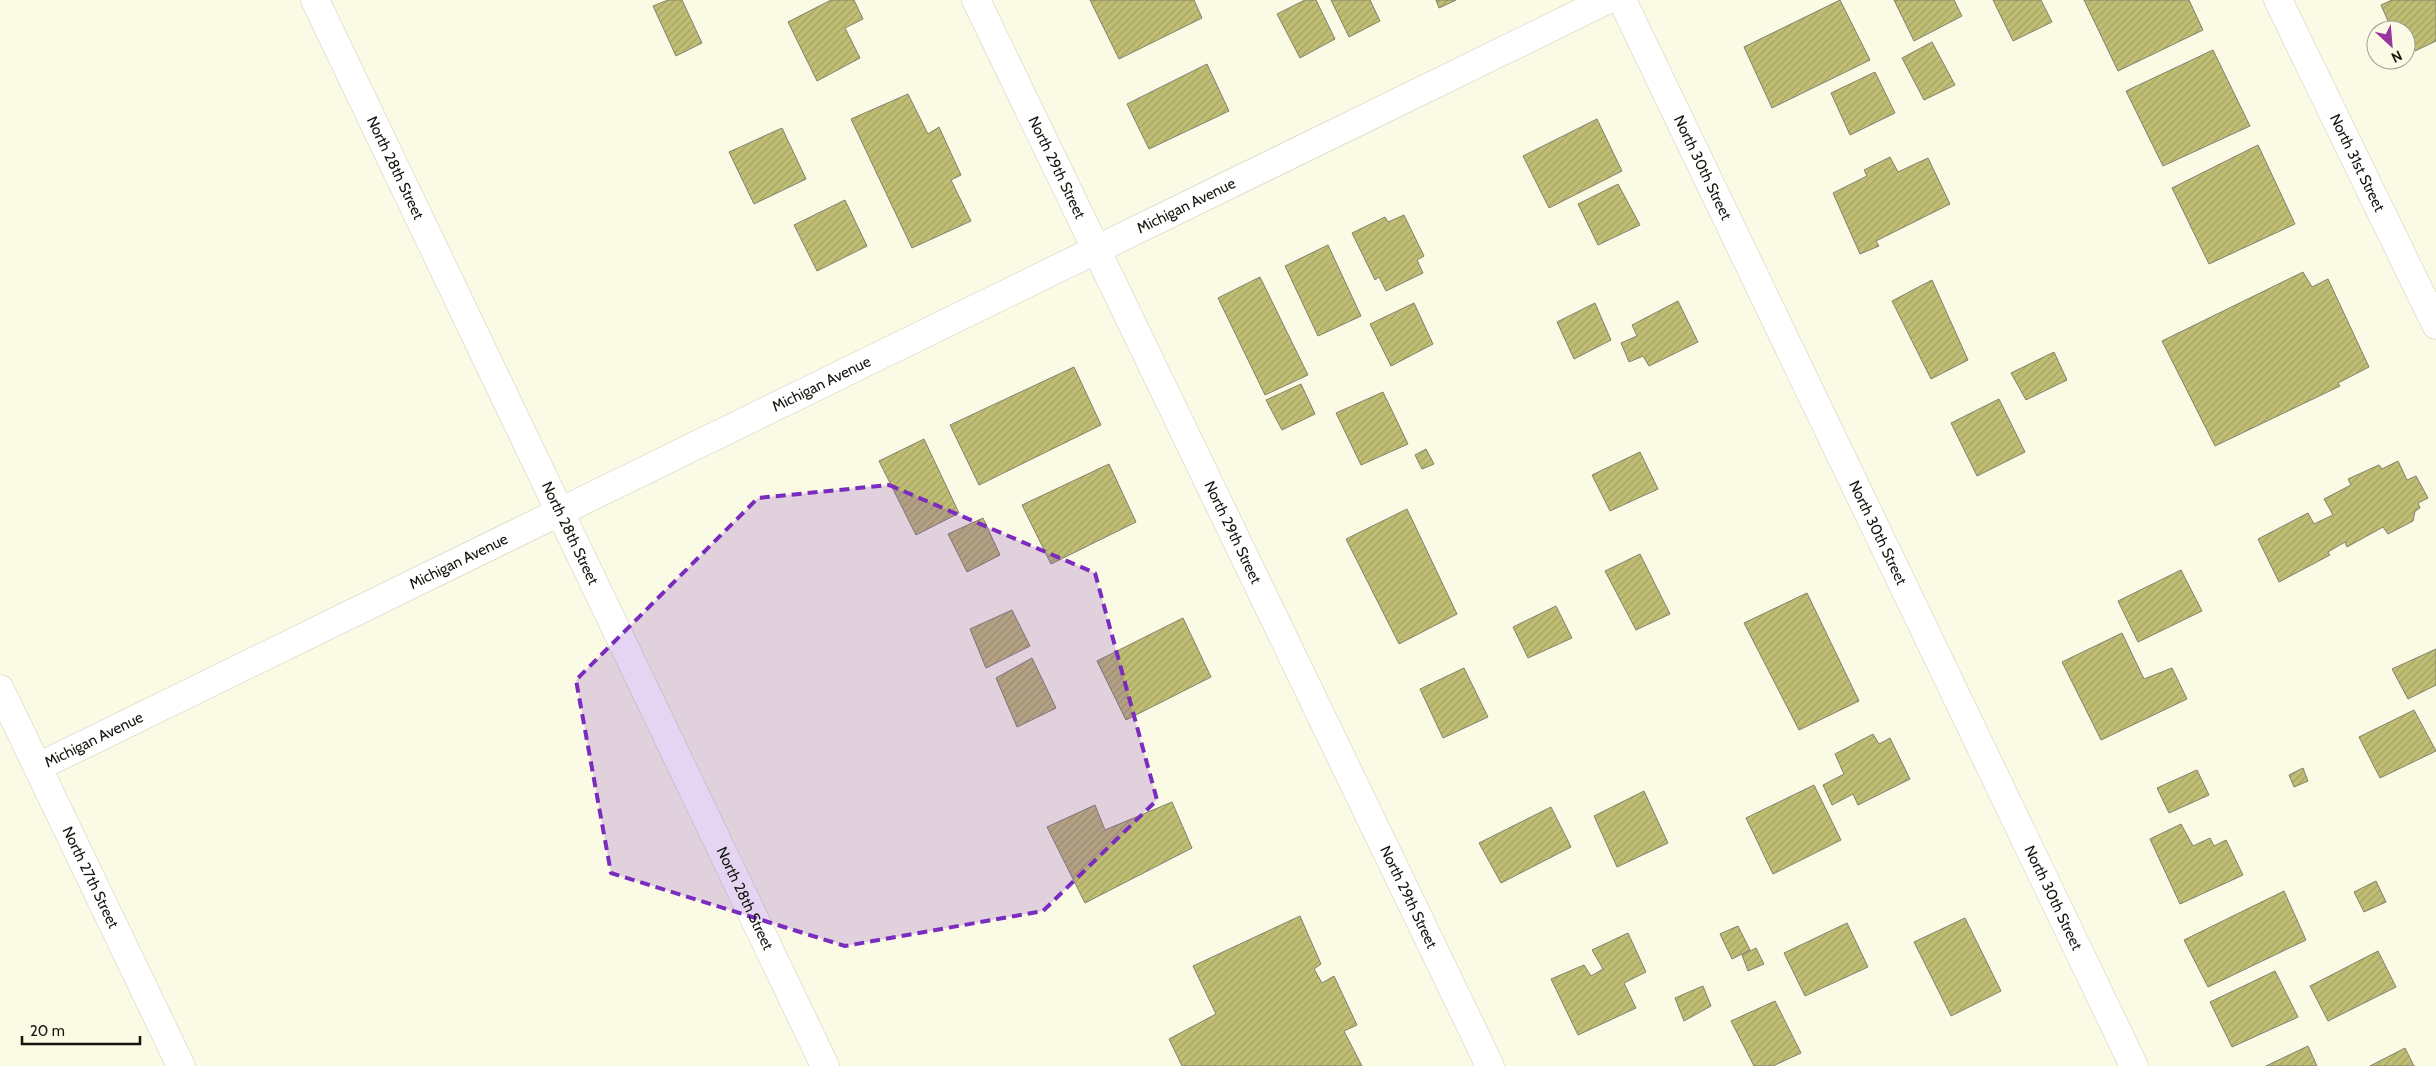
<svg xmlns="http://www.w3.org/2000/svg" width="2436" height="1066" viewBox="0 0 2436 1066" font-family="Cabin,sans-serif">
<defs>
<pattern id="building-hatch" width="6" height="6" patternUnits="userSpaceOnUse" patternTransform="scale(1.25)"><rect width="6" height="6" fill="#c0be74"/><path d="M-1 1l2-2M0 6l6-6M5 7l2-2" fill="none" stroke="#a4a263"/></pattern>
</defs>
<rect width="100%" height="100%" fill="#fafae5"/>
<!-- building -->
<path fill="url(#building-hatch)" stroke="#81816f" d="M668 0H682L702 43 676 56 653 6Z
M831 0H854L863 19 845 28 860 58 817 81 788 22Z
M1090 0H1194L1202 18 1119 59Z
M1305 0H1316L1335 39 1300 58 1277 14Z
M1331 0H1370L1380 21 1349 37Z
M1436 0H1456L1439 8Z
M1840 0 1870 60 1772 108 1744 47Z
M1894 0H1954L1962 16 1914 41Z
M1993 0H2041L2052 22 2013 41Z
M2084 0H2189L2203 30 2118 71Z
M2392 0H2436V41L2415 51 2404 27 2392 30 2381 5Z
M1932 42 1955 85 1924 100 1902 58Z
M2213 50 2250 126 2163 166 2126 91Z
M1207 64 1229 111 1149 149 1127 104Z
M1875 72 1895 113 1850 135 1831 93Z
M908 94 928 134 939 127 961 175 951 180 971 221 912 248 851 119Z
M1597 119 1622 171 1549 208 1523 156Z
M782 128 806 179 754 204 729 152Z
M2258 145 2295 224 2209 264 2172 188Z
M1890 157 1898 172 1928 158 1950 204 1876 241 1879 246 1860 254 1833 193 1867 176 1864 170Z
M1618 184 1640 225 1598 245 1578 204Z
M845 200 867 246 817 271 794 225Z
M1404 215 1424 256 1417 260 1423 273 1386 291 1379 277 1375 280 1352 233 1385 217 1388 222Z
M1328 245 1361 316 1318 336 1285 266Z
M2303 272 2312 287 2328 279 2369 367 2338 383 2340 386 2215 446 2162 341Z
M1260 277 1308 375 1265 395 1218 298Z
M1932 280 1968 360 1931 379 1892 301Z
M1678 301 1698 342 1649 366 1643 356 1629 362 1621 343 1637 336 1632 325Z
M1414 303 1433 344 1391 366 1370 324Z
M1595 303 1611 340 1574 359 1557 322Z
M2054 352 2067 380 2026 400 2011 373Z
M1074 367 1101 425 979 485 950 425Z
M1301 384 1315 414 1282 430 1266 400Z
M1383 392 1408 444 1361 465 1336 413Z
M1999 399 2025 452 1977 476 1951 423Z
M924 439 959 513 916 535 879 461Z
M1426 449 1434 464 1422 469 1415 455Z
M1640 452 1658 489 1610 511 1592 475Z
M2398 461 2407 480 2416 476 2428 498 2418 503 2420 508 2415 511 2413 521 2388 534 2383 527 2347 547 2345 542 2328 552 2330 555 2279 582 2258 539 2308 513 2314 524 2333 515 2324 499 2351 485 2348 479 2379 465 2382 469Z
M1109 464 1136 522 1051 564 1022 505Z
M1407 509 1457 614 1399 644 1346 539Z
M983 518 1000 555 967 572 948 534Z
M1640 554 1670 614 1636 630 1605 571Z
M2181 570 2202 611 2138 642 2118 601Z
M1807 593 1859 701 1799 730 1744 623Z
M1556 606 1572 638 1528 658 1513 627Z
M1012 610 1030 646 986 668 970 629Z
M1183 618 1211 677 1126 720 1097 661Z
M2122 633 2144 679 2172 668 2187 699 2101 740 2062 662Z
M2436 649V685L2408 699 2392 669Z
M1032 658 1056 708 1017 727 996 678Z
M1464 668 1488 717 1443 738 1420 689Z
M2414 710 2436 751 2380 778 2359 737Z
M1873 734 1879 744 1890 738 1910 779 1858 805 1853 794 1832 805 1823 785 1844 774 1835 754Z
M2303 768 2308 781 2294 787 2289 775Z
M2197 770 2209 795 2169 813 2157 788Z
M1814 785 1841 840 1773 874 1746 818Z
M1644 791 1668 843 1617 867 1594 816Z
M1172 802 1192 848 1085 903 1047 827 1095 805 1105 830Z
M1551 807 1571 847 1501 883 1479 843Z
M2181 824 2193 846 2210 838 2214 846 2226 840 2243 875 2180 904 2150 839Z
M2376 881 2386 902 2364 912 2354 892Z
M2284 891 2306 940 2208 987 2184 940Z
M1300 916 1321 964 1314 969 1322 983 1334 976 1357 1025 1344 1031 1362 1066H1182L1169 1039 1216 1014 1193 966Z
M1965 918 2001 991 1951 1016 1914 942Z
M1847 923 1868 967 1805 996 1784 953Z
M1738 926 1750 950 1732 959 1720 934Z
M1628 933 1646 972 1624 983 1636 1008 1578 1035 1551 979 1584 965 1591 976 1603 969 1592 950Z
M1756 948 1764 964 1748 971 1742 955Z
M2378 951 2396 987 2328 1021 2310 986Z
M2275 971 2298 1017 2232 1047 2210 1002Z
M1703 986 1711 1006 1684 1021 1675 998Z
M1775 1001 1801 1053 1773 1066H1754L1731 1021Z
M2308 1046 2317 1066H2266Z
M2405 1048 2414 1066H2370Z"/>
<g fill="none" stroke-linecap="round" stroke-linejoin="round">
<!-- minor casing -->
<g stroke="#cdceb9" stroke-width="29">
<g id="minor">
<path id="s1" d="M315 0 825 1066"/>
<path id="s2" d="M976 0 1490 1066"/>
<path id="s3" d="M1622 0 2134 1066"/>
<path id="s4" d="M2278 0 2436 325"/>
<path id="s5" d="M0 689 181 1066"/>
<path id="s6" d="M38 767 1607 0"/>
</g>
</g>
<!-- minor -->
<use href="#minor" stroke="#fff" stroke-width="28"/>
</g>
<!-- marked area -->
<path fill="#7b2cbf" fill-opacity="0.2" stroke="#7b2cbf" stroke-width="4" stroke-dasharray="10 6" stroke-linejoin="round" d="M889 485 1095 573 1157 800 1043 911 845 946 611 873 576 680 758 498Z"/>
<g text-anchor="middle" stroke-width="4" stroke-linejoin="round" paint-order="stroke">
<!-- street labels -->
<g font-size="15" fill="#15150e" stroke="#fafae5">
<text dy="5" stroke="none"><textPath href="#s4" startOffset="181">North 31st Street</textPath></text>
<text dy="5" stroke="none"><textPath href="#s1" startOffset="186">North 28th Street</textPath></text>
<text dy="5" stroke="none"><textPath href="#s2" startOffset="186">North 29th Street</textPath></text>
<text dy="5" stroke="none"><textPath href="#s3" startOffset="186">North 30th Street</textPath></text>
<text dy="5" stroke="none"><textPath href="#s6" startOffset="1278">Michigan Avenue</textPath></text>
<text dy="5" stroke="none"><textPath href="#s6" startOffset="872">Michigan Avenue</textPath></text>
<text dy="5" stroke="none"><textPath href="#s1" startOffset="591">North 28th Street</textPath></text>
<text dy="5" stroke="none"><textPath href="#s2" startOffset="591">North 29th Street</textPath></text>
<text dy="5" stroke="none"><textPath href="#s3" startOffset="591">North 30th Street</textPath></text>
<text dy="5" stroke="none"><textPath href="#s6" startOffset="468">Michigan Avenue</textPath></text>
<text dy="5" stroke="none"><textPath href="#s6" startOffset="62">Michigan Avenue</textPath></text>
<text dy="5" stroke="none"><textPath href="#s5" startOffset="209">North 27th Street</textPath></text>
<text dy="5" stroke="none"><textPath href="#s1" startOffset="996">North 28th Street</textPath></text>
<text dy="5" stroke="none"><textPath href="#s2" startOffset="996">North 29th Street</textPath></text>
<text dy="5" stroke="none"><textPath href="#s3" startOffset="996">North 30th Street</textPath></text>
</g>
</g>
<!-- north arrow -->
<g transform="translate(2391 45) rotate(154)"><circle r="24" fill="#fafae5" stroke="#9e9e8f"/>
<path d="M0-4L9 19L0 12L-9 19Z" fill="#98369d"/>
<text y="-8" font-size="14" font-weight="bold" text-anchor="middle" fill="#15150e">N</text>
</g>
<!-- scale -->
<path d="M22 1036v8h118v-8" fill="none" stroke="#15150e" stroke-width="2.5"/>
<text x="30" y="1036" font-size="15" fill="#15150e" stroke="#fafae5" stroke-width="4" paint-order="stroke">20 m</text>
</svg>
